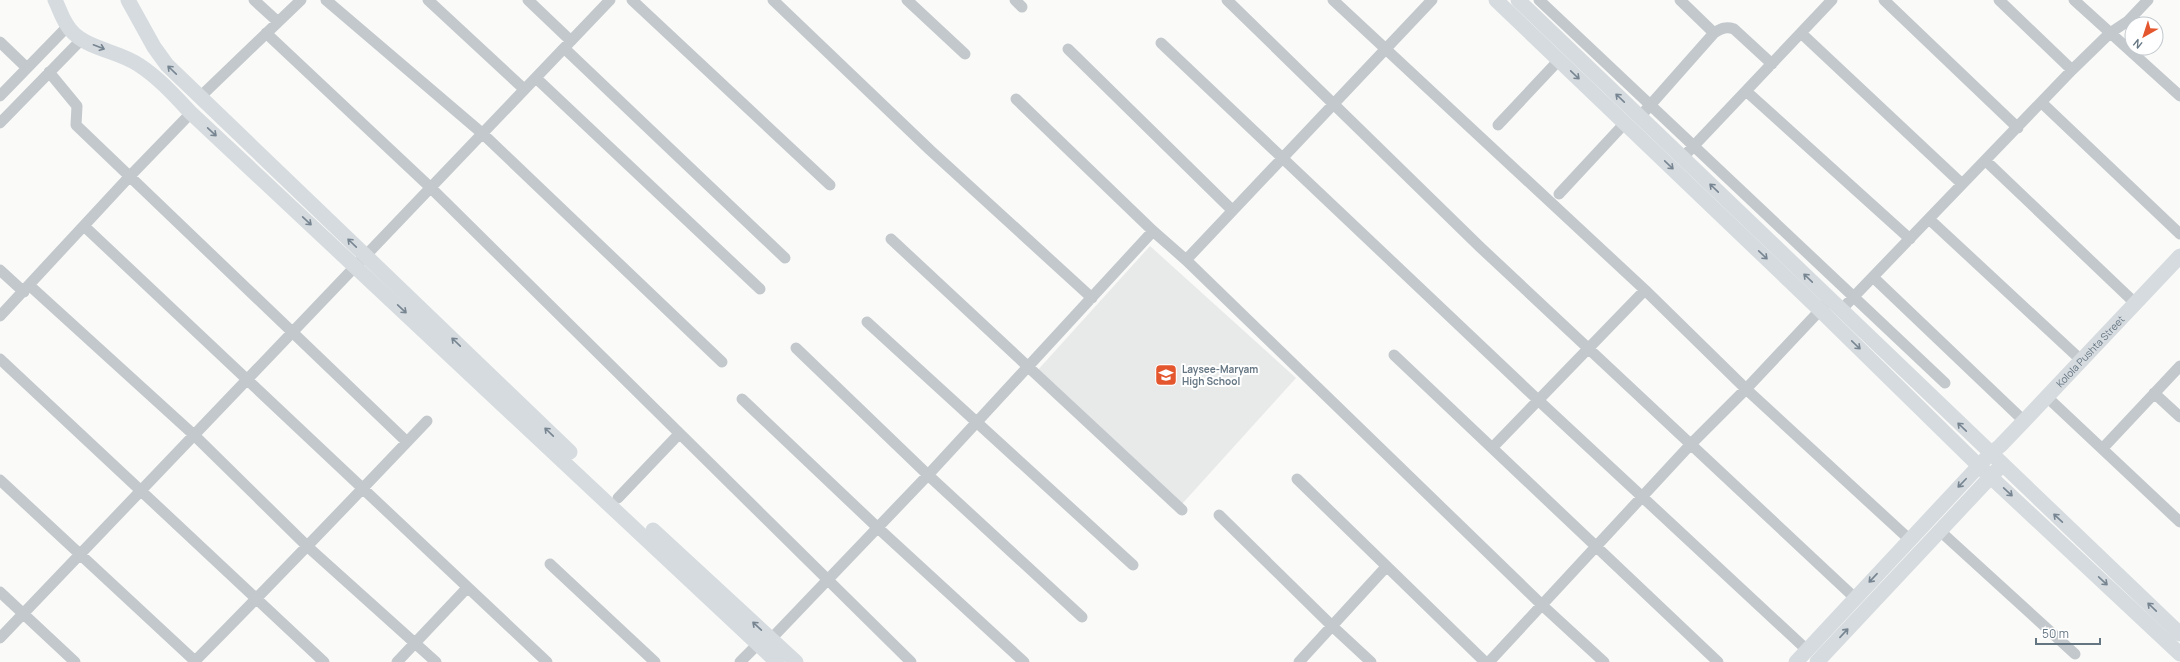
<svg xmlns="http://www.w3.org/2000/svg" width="2180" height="662" viewBox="0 0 2180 662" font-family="Manrope,sans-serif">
<rect width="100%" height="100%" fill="#fafaf8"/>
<!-- built -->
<path fill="#e8e9e9" d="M1150 246 1296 378 1182 504 1036 372Z"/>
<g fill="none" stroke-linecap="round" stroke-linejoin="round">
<!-- minor -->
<path stroke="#c3c8cc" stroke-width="11" d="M254 0 277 21
M326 0 483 134 722 362
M428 0 524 89
M528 0 571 41
M632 0 830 185
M773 0 930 150 1092 298
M907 0 965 54
M1015 0 1022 7
M1227 0 1480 247 1855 598
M1333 0 1645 290 1746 389 1909 539
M1539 0 1945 383
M1680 0 1714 33
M1884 0 2018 128
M1999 0 2072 70
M2074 0 2180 96
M266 33 431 188 911 662
M1801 33 1961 183
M0 42 27 68
M1161 43 1538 400 1807 650
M564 48 785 258
M1068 49 1232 210
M49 72 77 106 76 125 407 442
M536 78 760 289
M1746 91 1910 239
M0 96 67 27
M200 97 301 0
M1016 99 1153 231 1186 260 1543 606 1604 662
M2042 103 2180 234
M1645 111 1714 33C1721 29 1725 26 1734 29L1772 64
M0 123 82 39
M1498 125 1559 60
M1688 152 1832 0
M1986 161 2136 304
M1559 194 1625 123
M1929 219 2081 360
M84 226 547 662
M891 239 1182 510
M1186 260 1432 0
M0 270 24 292
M1874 278 2024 421
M29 285 194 435 308 547 436 662
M1841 310 2072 70 2110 33 2128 21 2148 0
M0 316 130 176 191 113
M867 322 1133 565
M796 348 928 475 1082 617
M1394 355 1718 662
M0 359 324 662
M2154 393 2180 417
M2047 397 2180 522
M742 399 878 528 1024 662
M1492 448 1645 290
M2103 448 2180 366
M1297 479 1485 662
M0 480 196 662
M618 498 679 434
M1219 515 1331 625 1371 662
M1940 531 2075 654
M550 564 655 662
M0 592 75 662
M0 638 610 0
M771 639 928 475 1153 231
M195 661C273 582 350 502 427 421
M397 662 467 588
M740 662 758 644
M1299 662 1386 567
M1489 662 1691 444 1746 389 1825 305"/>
<!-- major -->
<g stroke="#d6dbdf" stroke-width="15">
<path d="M55 0C59 8 62 18 67 25 81 49 118 50 139 65 159 78 175 96 191 113L777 662"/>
<path d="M128 0 154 47 167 65 570 452"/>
<path d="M1496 0 1820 310 1979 466 2180 654"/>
<path d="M1518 0 2180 634"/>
<path d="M653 530 796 662"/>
<path id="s1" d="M1796 662 1990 454 2000 446 2024 421 2180 256"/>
<path d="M1817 662 1997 470"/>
</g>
</g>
<!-- one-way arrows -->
<defs><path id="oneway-shaft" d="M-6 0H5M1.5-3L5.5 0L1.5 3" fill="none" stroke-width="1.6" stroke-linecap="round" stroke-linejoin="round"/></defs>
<g stroke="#768591">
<use href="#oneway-shaft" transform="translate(99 47) rotate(21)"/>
<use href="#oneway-shaft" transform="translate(172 70) rotate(-136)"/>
<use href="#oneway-shaft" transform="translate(1575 75) rotate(44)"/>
<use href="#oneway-shaft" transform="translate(1620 98) rotate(-136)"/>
<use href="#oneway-shaft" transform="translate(212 132) rotate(43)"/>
<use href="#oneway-shaft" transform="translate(1669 165) rotate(44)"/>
<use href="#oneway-shaft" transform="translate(1714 188) rotate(-136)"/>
<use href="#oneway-shaft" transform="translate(307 221) rotate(43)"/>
<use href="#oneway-shaft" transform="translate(352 243) rotate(-136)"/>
<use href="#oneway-shaft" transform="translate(1763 255) rotate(44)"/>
<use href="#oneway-shaft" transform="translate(1808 278) rotate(-136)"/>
<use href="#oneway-shaft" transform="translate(402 309) rotate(43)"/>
<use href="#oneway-shaft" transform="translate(456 342) rotate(-136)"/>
<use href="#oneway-shaft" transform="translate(1856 345) rotate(44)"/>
<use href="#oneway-shaft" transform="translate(1962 427) rotate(-136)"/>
<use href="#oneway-shaft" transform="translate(549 432) rotate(-136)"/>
<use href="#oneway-shaft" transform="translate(1962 483) rotate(134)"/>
<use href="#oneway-shaft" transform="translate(2008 492) rotate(43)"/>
<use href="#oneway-shaft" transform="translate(2058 518) rotate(-137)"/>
<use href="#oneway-shaft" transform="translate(1873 578) rotate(133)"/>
<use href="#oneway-shaft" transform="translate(2103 581) rotate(43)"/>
<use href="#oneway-shaft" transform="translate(2152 607) rotate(-136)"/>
<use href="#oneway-shaft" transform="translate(757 626) rotate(-137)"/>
<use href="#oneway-shaft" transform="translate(1844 633) rotate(-47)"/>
</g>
<!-- icons -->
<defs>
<g id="school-square" transform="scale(1.15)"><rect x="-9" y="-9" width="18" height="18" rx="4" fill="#e4572e" stroke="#fff"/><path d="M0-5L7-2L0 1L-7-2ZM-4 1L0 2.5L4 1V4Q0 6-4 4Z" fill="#fff"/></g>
</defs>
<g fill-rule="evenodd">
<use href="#school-square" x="1166" y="375"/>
</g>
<g text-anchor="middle" stroke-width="4" stroke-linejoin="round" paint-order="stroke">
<!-- street labels -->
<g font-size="10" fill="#657683" stroke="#fff">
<text dy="4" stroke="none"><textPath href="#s1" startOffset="428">Kolola Pushta Street</textPath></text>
</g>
<!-- poi labels -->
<g font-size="10" font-weight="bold" fill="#657683" stroke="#fff" text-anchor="start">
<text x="1182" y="373">Laysee-Maryam<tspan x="1182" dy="12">High School</tspan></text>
</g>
</g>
<!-- north arrow -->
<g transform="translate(2144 36) rotate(219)"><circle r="19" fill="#ffffff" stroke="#c1c8cd"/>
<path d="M0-3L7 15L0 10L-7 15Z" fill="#e4572e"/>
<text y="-6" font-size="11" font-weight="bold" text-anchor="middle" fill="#657683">N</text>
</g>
<!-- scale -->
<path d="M2036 638v6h64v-6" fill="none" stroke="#657683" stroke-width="2"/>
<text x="2042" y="638" font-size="12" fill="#657683" stroke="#ffffff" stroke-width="3" paint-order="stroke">50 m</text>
</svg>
